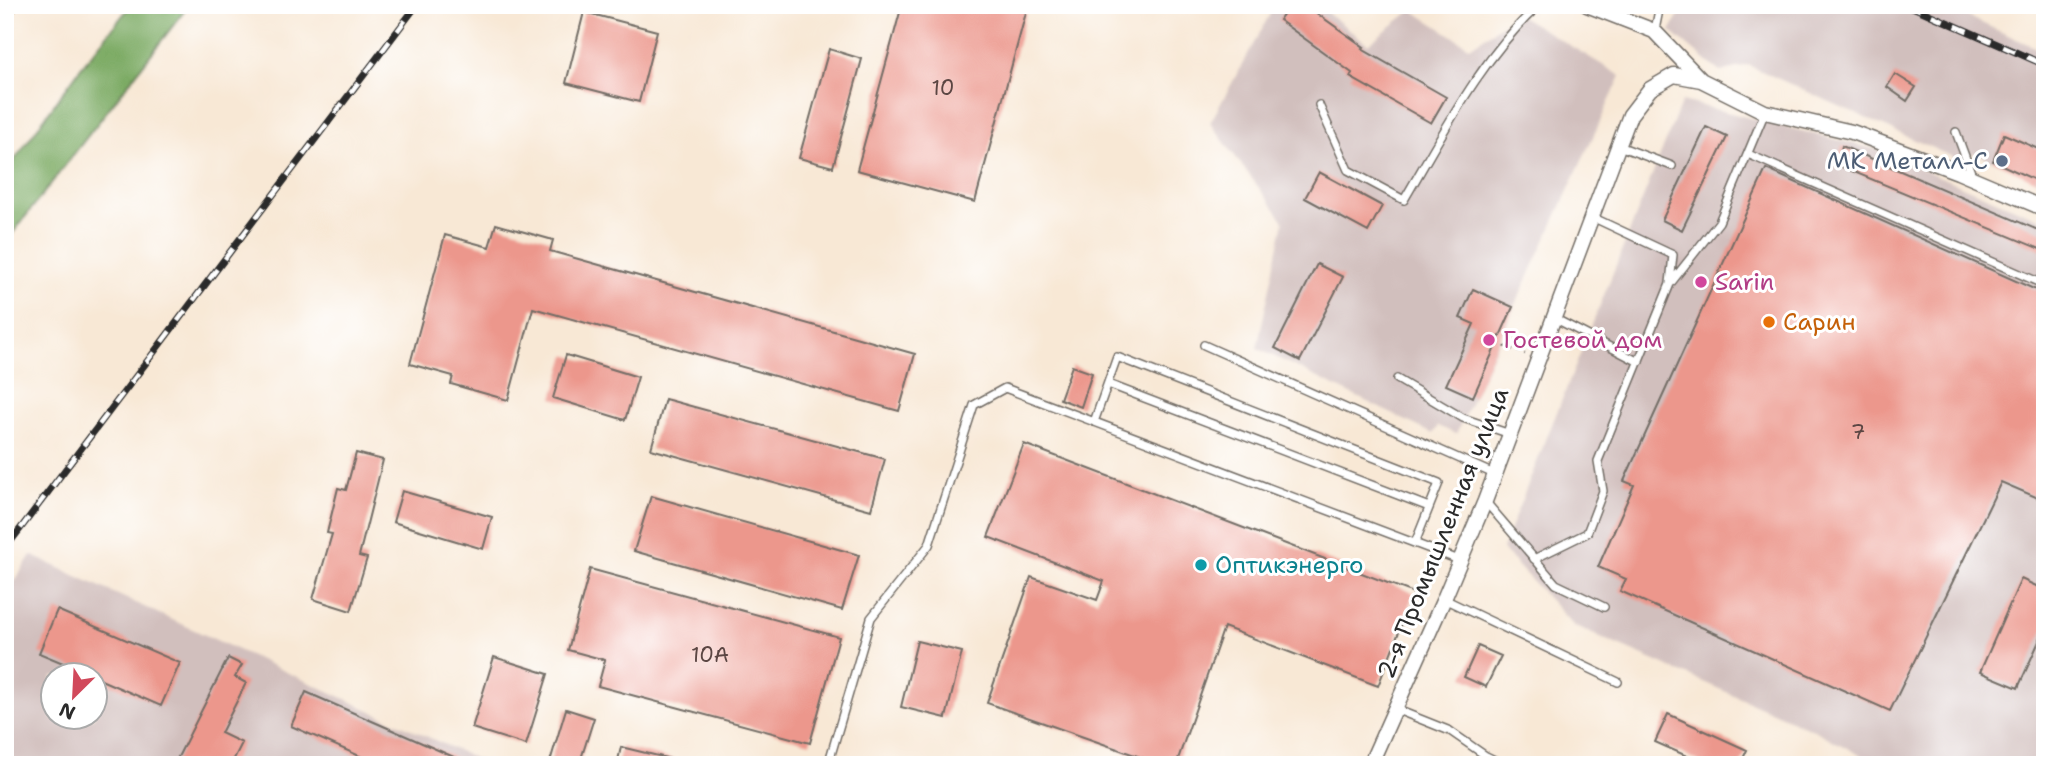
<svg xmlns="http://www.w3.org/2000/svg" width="2050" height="770" viewBox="0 0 2050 770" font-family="'Shantell Sans',sans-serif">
<rect width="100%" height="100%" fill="#fff"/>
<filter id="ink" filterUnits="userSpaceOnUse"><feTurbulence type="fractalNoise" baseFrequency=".0143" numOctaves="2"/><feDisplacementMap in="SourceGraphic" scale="14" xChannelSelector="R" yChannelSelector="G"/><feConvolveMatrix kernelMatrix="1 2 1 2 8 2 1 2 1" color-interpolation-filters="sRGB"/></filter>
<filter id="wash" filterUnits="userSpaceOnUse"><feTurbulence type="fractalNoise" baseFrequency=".00686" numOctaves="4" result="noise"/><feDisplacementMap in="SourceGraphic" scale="28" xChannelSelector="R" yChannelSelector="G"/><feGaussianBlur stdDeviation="1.57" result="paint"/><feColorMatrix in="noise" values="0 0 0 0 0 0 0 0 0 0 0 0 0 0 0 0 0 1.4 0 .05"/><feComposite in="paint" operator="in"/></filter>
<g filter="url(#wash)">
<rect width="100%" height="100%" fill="#f8e8d5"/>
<!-- industrial -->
<path fill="#d1bfbd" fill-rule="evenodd" d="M1275 5H1317L1368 44 1412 10 1470 47 1517 14 1621 76 1456 434 1438 426 1433 434 1257 348 1284 221 1210 123Z
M1685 5H1942L2045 52V184L1975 153 1957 159 1748 65 1720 72 1670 31Z
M1682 101 1874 149 2045 221V765H1878L1816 731 1574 626 1502 549Z
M31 555 489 765H5V597ZM52 676H94V718H52Z"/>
<!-- forest -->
<path fill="#7baa63" stroke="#536a47" stroke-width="2" d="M131 5H189L5 243V173L79 70Z"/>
<g id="blocks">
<!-- building -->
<path fill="#ec978c" d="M902 5H1028L975 202 857 170Z
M1290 5H1305L1364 47 1362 49 1446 97 1431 123 1350 77 1352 73 1279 20Z
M584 12 657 31 639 102 566 83Z
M829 49 862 59 833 167 799 158Z
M1895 74 1916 87 1907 101 1887 87Z
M1706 127 1727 137 1682 230 1662 220Z
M2004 134 2045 152V157L2035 180 1993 161Z
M1842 146 2045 233V251L1837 165Z
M1766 169 2045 294V501L2001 482 1890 711 1620 591 1626 579 1598 567 1634 485 1624 481Z
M1319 172 1382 206 1368 232 1305 198Z
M496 224 553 240 550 251 915 354 899 411 533 308 508 400 451 384 453 376 410 364 445 235 489 247Z
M1317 264 1343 277 1300 361 1275 348Z
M1473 289 1513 307 1473 397 1446 385 1474 324 1460 318Z
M566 355 638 377 625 420 553 398Z
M1072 366 1092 373 1081 407 1060 399Z
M665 399 885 459 871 510 651 449Z
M1024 444 1414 593 1378 686 1224 627 1176 765H1163L987 703 1031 577 1097 600 1104 581 988 537Z
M356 453 383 460 359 556 367 558 351 611 313 599 332 534 327 533 338 488 346 490Z
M402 491 492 517 483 549 393 522Z
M651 496 859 555 842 610 634 551Z
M590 569 839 637 810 743 598 686 605 660 568 650Z
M2021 579 2045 590V628L2018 688 1980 672Z
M57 610 180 663 161 706 94 677V676L39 653Z
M917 641 962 652 946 718 901 707Z
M1478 646 1501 656 1486 687 1464 677Z
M494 657 548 674 526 745 472 728Z
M228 658 242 665 235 677 246 683 221 733 242 743 231 765H174Z
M306 692 472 765H380L291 726Z
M566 709 594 718 579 765H549Z
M1668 714 1747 750 1740 765H1707L1655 742Z
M621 747 675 760V765H617Z"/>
</g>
</g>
<g filter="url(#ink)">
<use href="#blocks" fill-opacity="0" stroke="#736d66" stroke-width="2"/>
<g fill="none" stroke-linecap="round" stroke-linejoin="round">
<!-- lane casing -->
<g stroke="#736d66" stroke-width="10">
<path id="lane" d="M1655 30 1660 5
M1319 105 1348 170 1404 200C1444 132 1480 59 1539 5
M1956 132 1973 178
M1619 146 1672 166
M1748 154 2045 285
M1592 217 1673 255 1670 283
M1554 318 1639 362
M1204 345 1494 474
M1397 379 1463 418 1510 434
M1108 384 1429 507
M1094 422 1117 357 1439 483 1415 543
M1485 501 1556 584 1604 607
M1534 559 1587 533 1603 491 1598 461 1670 284 1719 222 1765 112
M1444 599 1618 682
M1395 709 1450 731 1486 756 1504 765
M828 765 871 618 929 545 974 405 1005 388 1459 560"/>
</g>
<!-- street casing -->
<g stroke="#736d66" stroke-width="17">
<path id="street" d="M1587 5 1654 31 1701 80
M1370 765 1444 599 1485 501 1630 115 1650 89 1674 75 1701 80 1765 112 1852 132 1958 172 2045 209"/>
</g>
<!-- path -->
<path stroke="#736d66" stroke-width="2.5" stroke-dasharray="2 5" stroke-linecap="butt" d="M5 21 21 5
M1498 344 1525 354"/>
<!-- lane -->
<use href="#lane" stroke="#fff" stroke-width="7"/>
<!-- street -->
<use href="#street" stroke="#fff" stroke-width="14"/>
<!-- rail casing -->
<g stroke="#2b2b2b" stroke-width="7">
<path id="rail" d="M1908 5 2045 65
M5 549 417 5"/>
</g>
<!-- rail -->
<use href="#rail" stroke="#fff" stroke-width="4.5" stroke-dasharray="13" stroke-linecap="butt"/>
</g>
</g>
<!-- markers -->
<circle fill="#5c6f8a" stroke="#fff" stroke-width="2.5" cx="2002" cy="161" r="7"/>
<g fill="#d1479c" stroke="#fff" stroke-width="2.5">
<circle cx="1701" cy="282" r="7"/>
<circle cx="1489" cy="340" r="7"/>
</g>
<circle fill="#e8710a" stroke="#fff" stroke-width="2.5" cx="1769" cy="322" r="7"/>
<circle fill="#0f9aa8" stroke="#fff" stroke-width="2.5" cx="1201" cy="565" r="7"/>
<g text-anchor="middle" stroke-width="6" stroke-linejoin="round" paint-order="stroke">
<!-- number labels -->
<g font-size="21" fill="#5b4643">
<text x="943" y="95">10</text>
<text x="1858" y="439">7</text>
<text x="710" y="662">10А</text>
</g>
<!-- service labels -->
<g font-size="24" fill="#4e5e75" stroke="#fff" text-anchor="end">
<text x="1988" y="169">МК Металл-С</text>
</g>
<!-- hotel labels -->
<g font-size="24" fill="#b23c85" stroke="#fff" text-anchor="start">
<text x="1715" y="290">Sarin</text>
<text x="1503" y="348">Гостевой дом</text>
</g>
<!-- food labels -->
<g font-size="24" fill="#c56008" stroke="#fff" text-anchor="start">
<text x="1783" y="330">Сарин</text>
</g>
<!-- street labels -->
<g font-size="24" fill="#2b2b2b" stroke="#fff">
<text transform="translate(1443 533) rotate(-68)" y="8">2-я Промышленная улица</text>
</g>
<!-- culture labels -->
<g font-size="24" fill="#0d838f" stroke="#fff" text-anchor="start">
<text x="1215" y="573">Оптикэнерго</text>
</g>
</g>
<!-- margin -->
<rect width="2050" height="770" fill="none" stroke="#fff" stroke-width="28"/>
<!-- north arrow -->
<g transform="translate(74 696) rotate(204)"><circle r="33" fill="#ffffff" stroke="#aaaaaa" stroke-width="2"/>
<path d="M0-5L12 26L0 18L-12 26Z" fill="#d1495b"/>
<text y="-10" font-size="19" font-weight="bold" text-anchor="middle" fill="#2b2b2b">N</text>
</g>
</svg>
